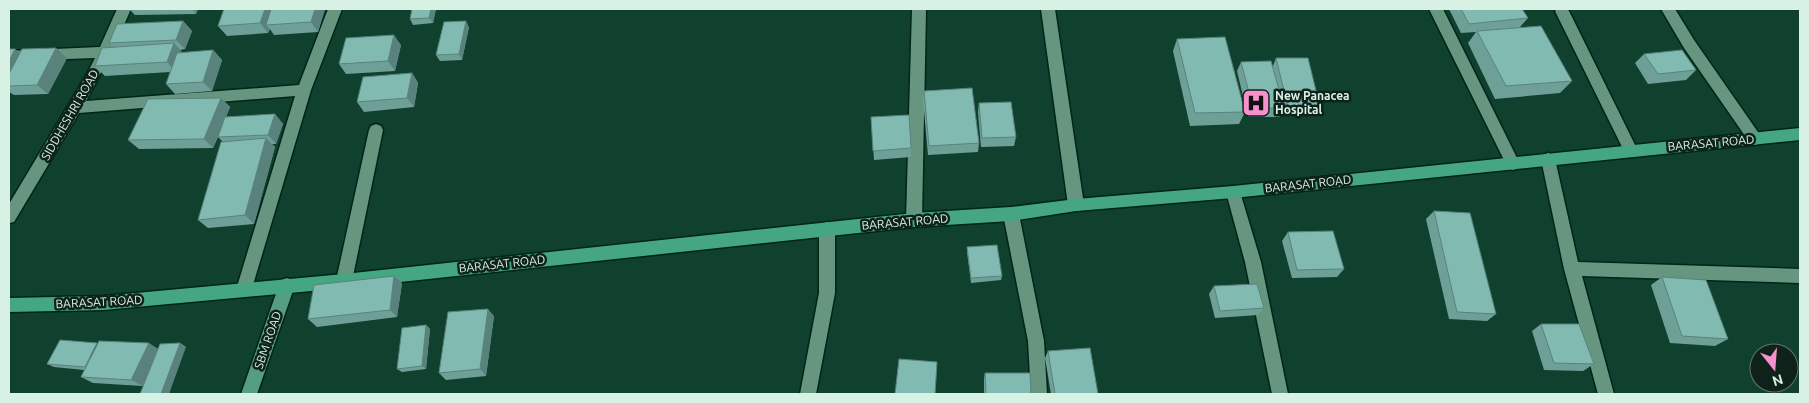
<svg xmlns="http://www.w3.org/2000/svg" width="1809" height="403" viewBox="0 0 1809 403" font-family="Ubuntu,sans-serif">
<rect width="100%" height="100%" fill="#10402e"/>
<g fill="none" stroke-linecap="round" stroke-linejoin="round">
<!-- street casing -->
<g stroke="#012518" stroke-width="3">
<path id="street" d="M117 9H131L112 52 86 101 299 85 328 9H342L311 90 250 295 244 297 238 295 236 290 295 96 79 113 14 222 9 223V204L87 74 95 58 9 61V51L100 47Z
M912 9H926L922 220 919 225 914 227 909 225 906 220Z
M1041 9H1055L1084 205 1081 210 1076 211 1071 210 1068 205Z
M1429 9H1443L1520 164 1518 168 1513 170 1508 168Z
M1557 9H1567L1569 11 1638 151 1636 155 1631 157 1626 155 1555 11Z
M1661 9H1675L1694 40 1760 135 1762 139 1760 143 1755 145 1750 143 1684 48Z
M376 124 381 126 383 130 352 281 350 286 344 288 338 286 336 281 369 130 371 126Z
M1548 153 1553 155 1555 159 1578 262 1800 269V283L1582 276 1614 394H1598L1564 269 1541 159 1543 155Z
M1233 186 1238 188 1240 192 1261 262 1288 394H1272L1245 262 1226 192 1228 188Z
M1011 207 1016 209 1019 214 1044 341 1047 394H1031L1028 341 1003 214 1006 209Z
M827 222 832 224 835 229V293L816 394H800L819 293V229L822 224Z"/>
</g>
<!-- secondary casing -->
<g stroke="#012518" stroke-width="3">
<path id="secondary" d="M287 278 293 280 295 285 257 394H241L279 285 281 280Z"/>
</g>
<!-- primary casing -->
<g stroke="#012518" stroke-width="3">
<path id="primary" d="M1800 128V140L1233 198 1076 211 1011 221 914 227 344 288 103 310 9 312V298L103 296 344 274 914 213 1011 207 1076 199 1233 186Z"/>
</g>
<!-- street -->
<use href="#street" fill="#679680" fill-rule="evenodd"/>
<!-- secondary -->
<use href="#secondary" fill="#569e81" fill-rule="evenodd"/>
<!-- primary -->
<use href="#primary" fill="#45a682" fill-rule="evenodd"/>
</g>
<!-- wall -->
<path fill="#6fa098" d="M129 9H198L196 14 135 15Z
M224 9H325L318 32 274 35 270 29 268 33 227 36 218 26Z
M436 9 433 23 413 25 410 19Z
M1449 9H1522L1528 18 1520 27 1572 81 1560 93 1495 99 1468 43 1476 32 1461 33Z
M183 21 192 31 185 49 180 50 182 53 213 50 222 60 212 91 175 94 166 84 170 72 105 76 95 66 114 47 109 43Z
M469 27 462 60 440 61 436 55Z
M1177 39 1245 112 1239 124 1190 126 1173 51Z
M401 45 395 71 346 74 339 64Z
M56 48 67 58 48 94 14 95 9 92V93V49H15L20 53Z
M1644 54 1696 70 1686 80 1648 84 1635 63Z
M1276 58 1320 107 1315 116H1283L1282 112 1279 117H1248L1237 71 1241 62 1273 66Z
M412 73 418 83 414 107 364 112 357 102Z
M924 91 979 143 978 152 928 155 923 100Z
M221 98 230 107 226 117 275 114 283 124 276 144H272L275 147 254 224 208 228 198 220 223 142 218 137 213 148 139 149 128 140Z
M979 103 1016 137 1014 146 981 147 978 112Z
M871 117 911 148V157L874 160Z
M1434 211 1496 314 1487 321 1449 319 1426 219Z
M1288 232 1344 269 1337 277 1292 278 1282 241Z
M967 247 1002 276 1001 280 971 283 967 252Z
M1662 277 1728 339 1715 346 1670 343 1651 285Z
M402 283 397 317 317 327 308 319Z
M1214 286 1264 308 1258 315 1215 318 1209 294Z
M494 316 486 376 446 380 439 373Z
M1541 324 1594 364 1583 371 1544 370 1532 331Z
M426 325 430 329 426 369 402 372 397 369Z
M180 343 186 347 143 386 93 383 81 377 84 370 54 367 47 364 158 349Z
M1048 351 1098 394H1051L1045 358Z
M985 373 1031 394H984V379Z"/>
<!-- shaded-wall -->
<path fill="#5a827c" d="M192 9H198L196 14Z
M265 9H276L266 25 270 29 268 33 260 23Z
M315 9H325L318 32 311 22Z
M431 9H436L433 23 429 18Z
M183 21 192 31 185 49 176 40Z
M466 21 469 27 462 60 459 54Z
M394 35 401 45 395 71 388 61Z
M174 43 183 53 176 72 167 62Z
M56 48 67 58 48 94 37 85Z
M15 49 27 59 9 86V61Z
M213 50 222 60 212 91 203 82Z
M412 73 418 83 414 107 407 98Z
M221 98 230 107 213 148 204 139Z
M275 114 283 124 276 144 268 135Z
M266 138 275 147 254 224 245 215Z
M394 276 402 283 397 317 390 310Z
M488 309 494 316 486 376 480 369Z
M426 325 430 329 426 369 422 366Z
M149 343 160 350 143 386 131 380Z
M180 343 186 347 169 394H161Z"/>
<!-- building -->
<path fill="#81bab1" stroke="#5a827c" d="M224 9H265L260 23 218 26Z
M271 9H315L311 22 266 25Z
M412 9H431L429 18 410 19Z
M1461 9H1522L1528 18 1469 24Z
M183 21 176 40 109 43 117 24Z
M466 21 459 54 436 55 444 22Z
M1541 26 1572 81 1506 86 1477 31Z
M394 35 388 61 339 64 346 38Z
M1225 37 1245 112 1195 113 1177 39Z
M174 43 167 62 95 66 102 48Z
M56 48 37 85 9 86V74L22 49Z
M9 49H15L9 61Z
M213 50 203 82 166 84 177 53Z
M1682 50 1696 70 1658 74 1644 54Z
M1276 58H1308L1320 107H1288Z
M1271 61 1284 108H1253L1241 62Z
M412 73 407 98 357 102 363 77Z
M972 88 979 143 929 146 924 91Z
M221 98 204 139 128 140 148 99Z
M1011 102 1016 137 982 138 979 103Z
M275 114 268 135 218 137 225 117Z
M909 115 911 148 873 151 871 117Z
M266 138 245 215 198 220 221 142Z
M1434 211 1470 213 1496 314 1457 312Z
M1333 231 1344 269 1297 270 1288 232Z
M997 245 1002 276 971 278 967 247Z
M394 276 390 310 308 319 314 285Z
M1662 277 1706 280 1728 339 1682 336Z
M1257 284 1264 308 1220 311 1214 286Z
M488 309 480 369 439 373 448 312Z
M1541 324H1579L1594 364 1554 363Z
M426 325 422 366 397 369 402 328Z
M60 340 97 343 85 367 47 364Z
M99 341 149 343 131 380 81 377Z
M180 343 161 394H140L160 344Z
M1090 348 1098 394H1055L1048 351Z
M899 359 937 362 935 394H895Z
M985 373H1030L1031 394H986Z"/>
<!-- icons -->
<defs>
<g id="hospital-square" transform="scale(1.4375)"><rect x="-9" y="-9" width="18" height="18" rx="4" fill="#f790cd" stroke="#0f221a"/><path d="M-5-5h3v3.5h4V-5h3V5h-3V1.5h-4V5h-3Z" fill="#111"/></g>
</defs>
<g fill-rule="evenodd">
<use href="#hospital-square" x="1256" y="103"/>
</g>
<g text-anchor="middle" stroke-width="5" stroke-linejoin="round" paint-order="stroke">
<!-- poi labels -->
<g font-size="12" font-weight="bold" fill="#d8f1e5" stroke="#0f221a" text-anchor="start">
<text x="1275" y="100">New Panacea<tspan x="1275" dy="14">Hospital</tspan></text>
</g>
<!-- street labels -->
<g font-size="12" fill="#d8f1e5" stroke="#0f221a">
<text transform="translate(70 115) rotate(-60)" y="4">SIDDHESHRI ROAD</text>
<text transform="translate(1711 143) rotate(-5)" y="4">BARASAT ROAD</text>
<text transform="translate(1308 184) rotate(-6)" y="4">BARASAT ROAD</text>
<text transform="translate(905 222) rotate(-5)" y="4">BARASAT ROAD</text>
<text transform="translate(502 264) rotate(-6)" y="4">BARASAT ROAD</text>
<text transform="translate(99 302) rotate(-3)" y="4">BARASAT ROAD</text>
<text transform="translate(268 340) rotate(-71)" y="4">SBM ROAD</text>
</g>
</g>
<!-- border -->
<rect width="1809" height="403" fill="none" stroke="#d8f1e5" stroke-width="20"/>
<!-- north arrow -->
<g transform="translate(1774 368) rotate(163)"><circle r="24" fill="#0f221a" stroke="#5f756b"/>
<path d="M0-4L9 19L0 12L-9 19Z" fill="#f790cd"/>
<text y="-8" font-size="14" font-weight="bold" text-anchor="middle" fill="#d8f1e5">N</text>
</g>
</svg>
